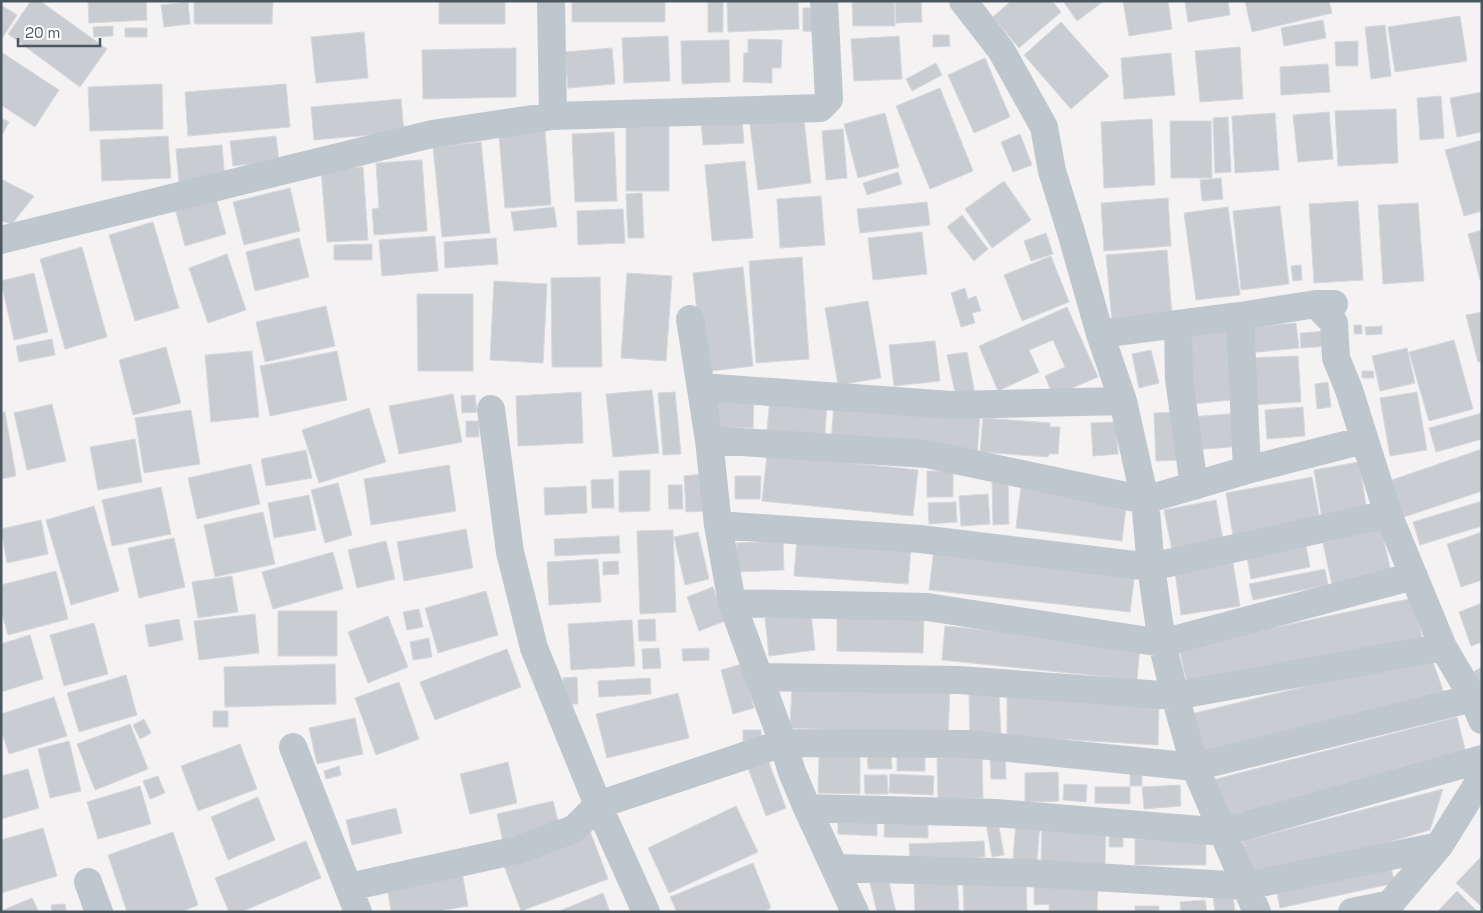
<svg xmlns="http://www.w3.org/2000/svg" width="1483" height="913" viewBox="0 0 1483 913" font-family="'Space Grotesk',sans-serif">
<rect width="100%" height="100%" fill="#f4f2f2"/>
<!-- building -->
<path fill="#c9cdd1" stroke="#d6d8dd" d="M31 1H40L107 49 80 87 8 34Z
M88 1H146L147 20 89 23Z
M194 1H273L272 24H194Z
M439 1H505V24H439Z
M572 1H665V22H572Z
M708 1H723V32H708Z
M727 1H798L799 29 728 32Z
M852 1H894L895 26H853Z
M895 1H921L922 22 896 23Z
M1011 1H1052L1061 12 1019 48 993 17Z
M1063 1H1104L1077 21Z
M1123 1H1168L1172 29 1129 36Z
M1185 1H1228L1230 15 1188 22Z
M1245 1H1329L1332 13 1252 32Z
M188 2 190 24 164 27 161 5Z
M1 5 17 15 1 40Z
M803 8H813V32L803 31Z
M1460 16 1467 61 1395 72 1388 27Z
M1323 20 1326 38 1284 46 1281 28Z
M1061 22 1109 76 1071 109 1024 55Z
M1385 25 1391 76 1371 79 1365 27Z
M113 26V36L94 37 93 27Z
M125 28H147V37H125Z
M364 32 368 78 316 83 311 37Z
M933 35H949L950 46 933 47Z
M668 36 670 81 624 83 622 38Z
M899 36 902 79 854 81 851 39Z
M748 39 782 40 781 68H772V83L743 82 744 53H748Z
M729 40 730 82 682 84 681 41Z
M1358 41V66H1336L1335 42Z
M1240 47 1243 99 1200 102 1195 51Z
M516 48V97L423 99 422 50Z
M612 48 615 84 568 88 565 52Z
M1 52 59 90 35 127 1 105Z
M1171 53 1175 95 1124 99 1121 58Z
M985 58 1010 117 974 133 948 75Z
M936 63 942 75 912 91 906 79Z
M1328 64 1330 92 1281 95 1280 67Z
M162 84 163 129 90 131 88 87Z
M286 84 290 127 188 136 185 92Z
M940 88 973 171 930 189 896 106Z
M1482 92V132L1457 137 1450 98Z
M1441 96 1444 138 1420 140 1417 98Z
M401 99 404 132 314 140 311 107Z
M1396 109 1398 163 1338 166 1335 111Z
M803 111 811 183 758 190 749 117Z
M1329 112 1333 159 1298 162 1293 115Z
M885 113 899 167 858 178 844 124Z
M1275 113 1279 170 1235 173 1232 116Z
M1228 117 1231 172 1215 173 1213 118Z
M1 118 9 122 1 137Z
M1152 119 1155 185 1104 188 1101 122Z
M742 120 744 143 703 145 701 123Z
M1170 121H1211L1212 178H1171Z
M626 125H669V191H626Z
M843 129 847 178 826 180 822 131Z
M545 131 551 205 505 208 499 135Z
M614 132 617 201 575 202 572 134Z
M1020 134 1032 165 1013 172 1001 142Z
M168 136 171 178 102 181 100 140Z
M276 136 279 161 233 166 230 141Z
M1482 140V211L1464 216 1445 150Z
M481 142 490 233 442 237 433 147Z
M222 145 225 181 179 184 176 149Z
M422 160 427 231 374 235 372 209 379 208 376 163Z
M745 161 753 238 712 241 705 165Z
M363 167 368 240 327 242 321 170Z
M898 172 902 184 867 195 863 183Z
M1221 178 1223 199 1202 201 1200 180Z
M1 179 34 196 12 224 1 221Z
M1004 181 1031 220 992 248 965 209Z
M290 188 300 231 244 245 233 202Z
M642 193 644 238H628L626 194Z
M215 194 226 234 185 246 174 205Z
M821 196 825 245 780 248 777 199Z
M1168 198 1171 246 1104 251 1101 203Z
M1358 201 1363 280 1314 283 1309 204Z
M927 202 930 225 860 233 857 209Z
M1418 203 1424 281 1383 284 1378 205Z
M1280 206 1289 284 1241 290 1233 211Z
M554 207 557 227 514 231 511 212Z
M1228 207 1240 295 1196 300 1184 213Z
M623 209 625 243 578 245 577 211Z
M962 215 988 249 974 261 947 227Z
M153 222 179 308 135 321 109 235Z
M1482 230V280H1480L1468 234Z
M922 232 927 274 873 280 868 238Z
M1046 233 1053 254 1031 261 1024 241Z
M435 236 438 271 382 276 379 240Z
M299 238 309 277 255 291 246 252Z
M496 238 498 264 445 268 444 242Z
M372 244V260H334V245Z
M82 247 107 337 65 349 40 259Z
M1167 250 1172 316 1112 321 1106 255Z
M227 254 246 310 208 323 189 268Z
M1051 256 1069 302 1022 321 1004 275Z
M802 257 809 359 756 363 749 261Z
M1301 265 1302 280 1293 281 1291 266Z
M743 267 753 366 703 372 693 273Z
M34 273 48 332 14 340 1 281Z
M627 273 672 276 666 361 621 358Z
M600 277 602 367H552L551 278Z
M494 281 547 284 543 363 490 360Z
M965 288 968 299 976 296 981 311 972 313 975 323 961 327 951 293Z
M417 294H473V371H418Z
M868 301 881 378 838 385 825 308Z
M326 306 335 346 265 362 256 322Z
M1067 307 1098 377 1053 396 1045 376 1065 367 1053 340 1029 350 1039 372 998 391 979 346Z
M1482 312V362H1478L1466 315Z
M1296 323 1299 348 1248 353 1245 328Z
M1354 325H1362V334H1354Z
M1382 326V334L1366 335 1365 327Z
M1234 329 1241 399 1192 404 1186 333Z
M1328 331 1329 346 1301 348 1300 333Z
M52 339 55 355 19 362 16 346Z
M1454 340 1473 409 1429 421 1409 352Z
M935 341 940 381 894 386 889 345Z
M166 347 181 403 133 415 119 360Z
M1407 348 1415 383 1380 391 1372 356Z
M1151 350 1159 383 1139 388 1132 354Z
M252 351 259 417 211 422 205 355Z
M337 351 347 400 270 416 260 366Z
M967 352 975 394 956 397 947 355Z
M1298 356 1301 402 1251 405 1248 358Z
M1362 371H1373L1374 378H1362Z
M1328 382 1331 407 1317 409 1315 384Z
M652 390 659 453 613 457 606 394Z
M581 392 583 443 518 446 516 396Z
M675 392 681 454 663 455 658 393Z
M1417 392 1427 450 1390 456 1380 398Z
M453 394 462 442 399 454 389 406Z
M475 395 477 412 462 413 461 396Z
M770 396 827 400 825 435 767 431Z
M712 397 754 398 753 428 711 427Z
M52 404 66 461 27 470 14 413Z
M834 404 980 415 977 454 831 442Z
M1303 407 1305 436 1267 439 1265 410Z
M369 408 386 462 319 483 302 430Z
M191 410 200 464 144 473 135 418Z
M1 412H5L16 476 1 479Z
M1181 412 1184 460 1156 461 1154 413Z
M1240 413 1242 446 1193 450 1190 417Z
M1482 413V439L1436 452 1429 428Z
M983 418 1050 423V427H1060L1058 454H1049L1048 457 980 452Z
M466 421H479V437H466Z
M1116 422 1118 454 1093 456 1091 423Z
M135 439 142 482 98 490 90 447Z
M1482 449V491L1401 518 1389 481Z
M306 450 312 478 266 486 261 459Z
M767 454 918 470 913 516 762 501Z
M1359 462 1367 511 1322 519 1314 470Z
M251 464 260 504 197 519 188 478Z
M449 465 456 511 371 525 364 479Z
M650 470V511L619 512V471Z
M927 471H953V497H927Z
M701 474 705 511 686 512 684 476Z
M735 476H761L760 499H735Z
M1312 477 1320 520 1233 536 1226 493Z
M613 479 614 508H592L591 480Z
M992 480H1008L1009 524 993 525Z
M338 483 352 535 325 543 311 490Z
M668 485H682L683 509H669Z
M586 486 587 513 545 515 544 488Z
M1021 486 1127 499 1122 541 1016 528Z
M161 487 171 534 112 546 102 500Z
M988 494 990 524 961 526 959 496Z
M309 495 316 530 274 538 268 503Z
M1216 500 1223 540 1172 550 1164 510Z
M1482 501V526L1420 545 1413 522Z
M956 502 957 522 929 524 928 503Z
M94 506 119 591 71 605 46 520Z
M263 512 275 564 215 577 204 525Z
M41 520 48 554 7 563 1 529Z
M466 529 473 568 404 581 397 542Z
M1381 529 1391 571 1332 585 1323 543Z
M673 530 676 612 640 614 637 531Z
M698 532 709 579 685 585 674 537Z
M1482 532V580L1461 587 1447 544Z
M619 536 620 553 555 556 554 539Z
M174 538 185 587 139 598 128 548Z
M797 538 911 546 908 584 794 576Z
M386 541 395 579 357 588 348 550Z
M783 541 784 570 738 572 736 543Z
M1306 546 1310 567 1251 579 1247 557Z
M934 549 1135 572 1130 612 929 590Z
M333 552 343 589 273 609 262 572Z
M598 559 601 602 549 605 547 562Z
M618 561 619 574 603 575V562Z
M1233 563 1240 606 1181 615 1175 572Z
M1325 569 1328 585 1253 600 1249 584Z
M56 571 68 619 8 635 1 610V585Z
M232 576 238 612 198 618 192 582Z
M713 587 725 621 699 631 687 597Z
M486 591 498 635 438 653 425 608Z
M1413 598 1422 638 1188 688 1179 648Z
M1482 603V642L1471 646 1459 612Z
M419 609 423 627 407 630 403 612Z
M278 611H337V656H278Z
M837 612 924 614 923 653 837 651Z
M811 613 815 650 769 656 765 618Z
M255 614 259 653 199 660 194 621Z
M388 616 408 667 368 683 348 632Z
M179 619 183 640 149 647 145 625Z
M655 619 656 641H639L638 620Z
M632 620 635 666 571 670 568 624Z
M94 623 108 674 64 686 50 635Z
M945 626 1140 645 1137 680 942 660Z
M30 635 43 679 1 692V644Z
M429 638 432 657 413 660 410 642Z
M659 648 661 668 643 669 642 649Z
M709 648V660L683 661 682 649Z
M507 649 521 687 435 720 420 682Z
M1431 656 1446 699 1199 754 1191 714Z
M335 664 336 704 225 707 224 667Z
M742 664 754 708 733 714 721 670Z
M1482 667V686L1473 672Z
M126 675 137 715 79 732 67 693Z
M577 677 578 704H564L563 678Z
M650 678 651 694 599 697 598 681Z
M399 682 419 739 376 755 355 698Z
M792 685 950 690 948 734 790 728Z
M1007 690 1159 701 1158 745 1007 736Z
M678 693 689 738 607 758 596 714Z
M999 693 1001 734 970 735 969 694Z
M54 697 67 736 9 754 1 730V714Z
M213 711H228V727H213Z
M1457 717 1467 757 1222 820 1212 780Z
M355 718 363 754 317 764 309 728Z
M144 719 151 733 140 739 133 725Z
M130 724 148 769 95 790 77 744Z
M743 730H761V742H743Z
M69 741 81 791 50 798 38 749Z
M240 744 257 789 198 811 181 766Z
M765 752 786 808 766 816 745 760Z
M891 752 892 769H868L867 753Z
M897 753H925V771H897Z
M819 755 860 756V794L818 793Z
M990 756H1005L1006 779H991Z
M982 757 983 798 938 799 937 758Z
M508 762 517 803 470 814 460 774Z
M339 766 341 775 326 779 324 771Z
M1130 767H1142V786H1130Z
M28 769 39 808 1 819V776Z
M1058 772 1059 801 1025 802V773Z
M890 774 934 776 933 795 889 793Z
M864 775H887L888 794H865Z
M158 776 165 793 150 799 143 781Z
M1064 784 1087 785 1086 802 1063 800Z
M1180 785 1181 806 1144 809 1142 787Z
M140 786 151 824 98 839 87 802Z
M1095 787H1130V804L1095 803Z
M1443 789 1430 830 1254 882 1243 841Z
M258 797 275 840 228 860 211 817Z
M553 801 560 829 503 842 497 814Z
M736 806 758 852 669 893 648 848Z
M396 808 402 833 352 845 346 820Z
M838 812 877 814V836L838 834Z
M885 815 928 816V838L884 837Z
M1016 820 1040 822 1037 861 1013 859Z
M998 822 1004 855 992 857 986 824Z
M1042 824 1106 826 1105 866 1041 864Z
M43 828 57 876 1 893V840Z
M1109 828H1123V847H1109Z
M590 831 608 879 521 911 503 863Z
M173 832 198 905 180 912H127L108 855Z
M1135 839H1206V865H1135Z
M306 841 321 878 241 912H229L215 878Z
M984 841 985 857 910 860 909 844Z
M1481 857 1482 858V907L1456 883Z
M753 863 771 908 763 912H677L670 897Z
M1391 868 1395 883 1280 908 1277 893Z
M462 872 468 906 433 912H391L387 885Z
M887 874 896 912H877L869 879Z
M957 879 959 912H915L914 880Z
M1034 880 1098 881 1097 912H1049V904L1034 905Z
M1026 882 1027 912H964L963 885Z
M1457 891 1478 912H1437Z
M603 893 610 912H557Z
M1233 896 1235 912H1215L1213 898Z
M32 898 39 912H1V911Z
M1205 900 1207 912H1181L1180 902Z
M65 904 66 912H52L51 905Z
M1135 906H1159V912H1135Z"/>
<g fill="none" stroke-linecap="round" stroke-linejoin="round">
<!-- minor -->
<path stroke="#bec7ce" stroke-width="28" d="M551 1 553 116
M963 1 1001 50 1044 127 1052 171 1071 232 1100 334 1123 401 1145 500 1151 567 1162 643 1175 696 1195 767 1257 912
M1 240 432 134 553 116 820 108 829 99 824 1
M1316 304 1334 323 1336 358 1349 390 1388 514 1443 647 1473 698 1482 720
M1240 316 1247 470
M690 319 709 440 718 525 732 603 783 743 792 772 807 808 855 912
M1178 324 1179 379 1194 486
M1100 334 1240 316 1316 304H1334
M701 387 951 405 1123 401
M491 409 510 552 534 648 598 805 646 912
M709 440 927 454 1145 500 1247 470 1364 440
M718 525 920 539 1151 567 1388 514
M732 603 927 607 1162 643 1414 576
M760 677 959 680 1175 696 1443 647
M293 747 358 912
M807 808 996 813 1224 832 1482 759
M835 868 1026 873 1246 886 1439 846
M88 882 99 912
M349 887 517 850 574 829 598 805 783 743 969 744 1195 767 1473 698
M1352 912 1391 904
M1383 912 1439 846 1482 777"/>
</g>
<!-- border -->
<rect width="1483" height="913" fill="none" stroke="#4a575f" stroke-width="5"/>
<!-- scale -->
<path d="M18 38v8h82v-8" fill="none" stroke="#4a575f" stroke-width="2.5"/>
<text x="25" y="38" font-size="15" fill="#4a575f" stroke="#ffffff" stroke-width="4" paint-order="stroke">20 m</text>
</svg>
